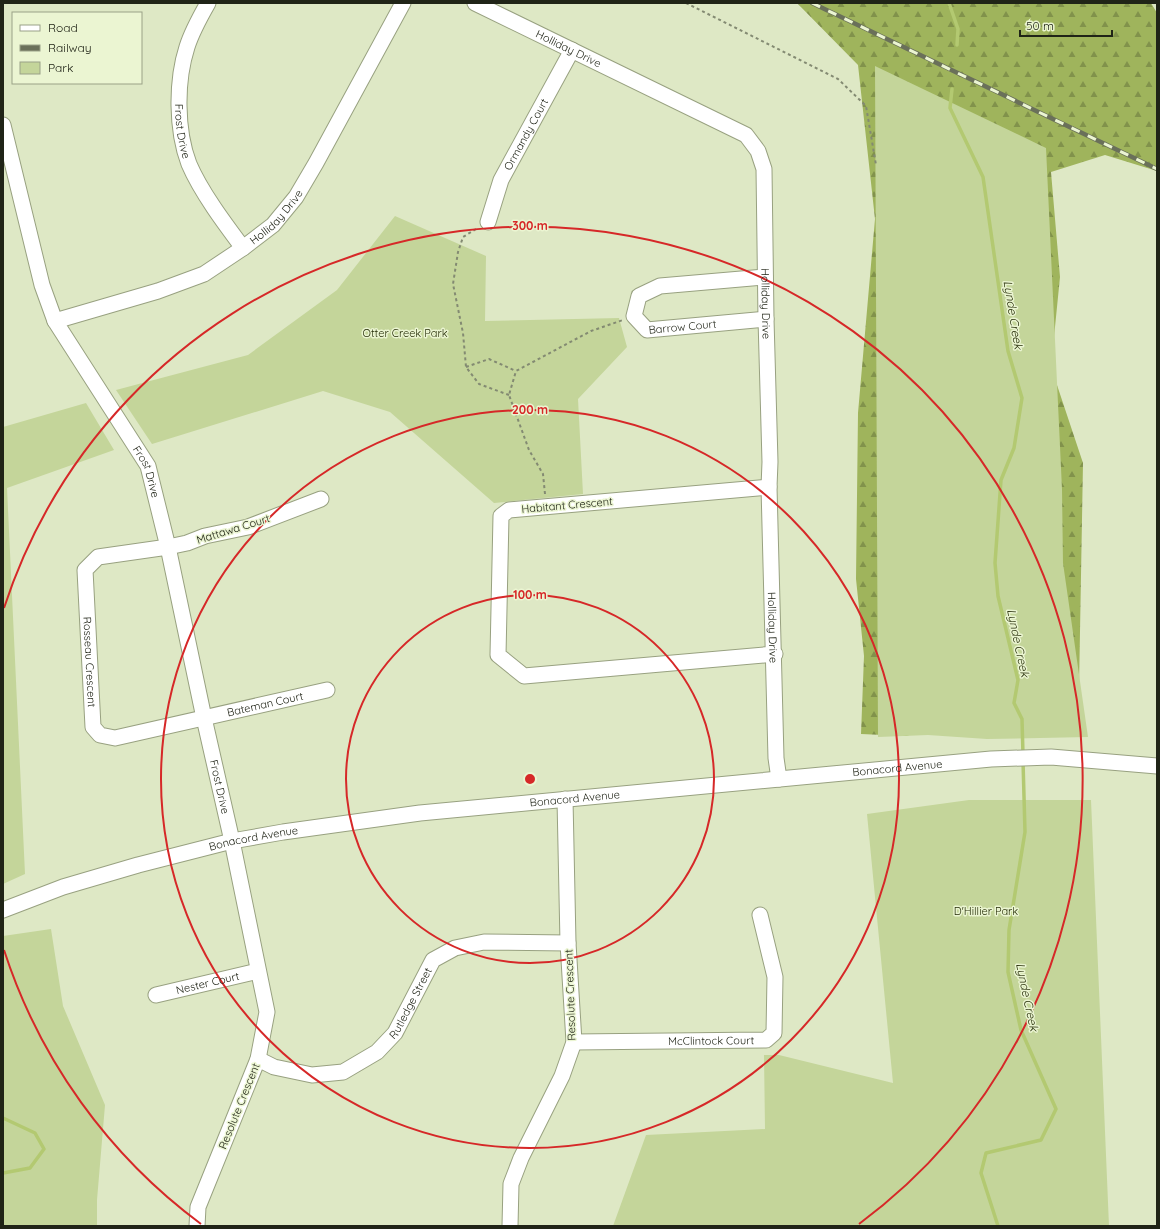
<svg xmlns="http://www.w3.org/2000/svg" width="1160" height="1229" viewBox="0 0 1160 1229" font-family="Quicksand,sans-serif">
<defs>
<pattern id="forest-firs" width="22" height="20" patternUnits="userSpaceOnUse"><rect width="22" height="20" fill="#9fb45c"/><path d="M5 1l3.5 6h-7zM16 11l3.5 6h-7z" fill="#81924b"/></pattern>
</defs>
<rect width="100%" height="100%" fill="#dee8c5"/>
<!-- forest -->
<path fill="url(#forest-firs)" d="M797 3H1151L1157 13V171L1105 155 1051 172 1060 277 1051 367 1083 463 1079 688 906 736 861 734 864 656 856 579 858 413 875 219 858 65Z"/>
<!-- park -->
<path fill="#c4d59a" d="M875 66 1046 148 1062 489 1063 563 1088 737 987 739 928 735 878 737Z
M395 216 486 256 485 321 619 318 627 347 578 399 583 494 494 503 390 412 323 391 152 444 116 390 248 355 337 290Z
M86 403 114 450 7 488 25 874 3 884V427Z
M969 800H1091L1109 1226H613L646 1135 765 1129 764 1055H779L893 1083 867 814Z
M51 929 63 1006 105 1105 97 1200V1226H3V936Z"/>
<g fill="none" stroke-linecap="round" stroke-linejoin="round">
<!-- stream -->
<path stroke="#b3c971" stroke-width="3.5" d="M949 3 958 29 957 45
M952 89 950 108 983 177 1008 351 1022 398 1014 448 1001 480 995 563 998 596 1018 680 1014 703 1022 719 1023 755
M3 1118 35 1133 44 1149 30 1168 3 1173
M998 1226 981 1173 986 1153 1041 1140 1056 1109 1021 1030 1008 972 1009 930 1025 832 1023 761"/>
<!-- minor casing -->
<g stroke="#98a180" stroke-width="17">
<g id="minor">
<path id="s1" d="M208 3C200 17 192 31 187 47 176 81 176 130 189 164 201 192 225 224 243 248"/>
<path id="s2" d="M475 3 746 135 758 151 764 169 766 319 770 462 769 487 776 758 779 779"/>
<path id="s3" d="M3 125 42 285 55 321 148 466 168 547 204 718 232 841 267 1012 258 1059 198 1207 197 1226"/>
<path id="s4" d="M488 222 501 180 572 50"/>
<path id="s5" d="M765 277 660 286 639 296 634 316 647 330 766 319"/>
<path id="s6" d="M55 321 158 291 204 274 243 248 273 225 296 197 316 163 403 3"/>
<path d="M769 487 509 510 501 516 498 655 524 676 775 654"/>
<path id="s7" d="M321 499 248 527 205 536 187 543 168 547 98 557 85 570 93 727 100 735 115 738 327 690"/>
<path id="s8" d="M3 910 63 887 138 865 232 841 283 832 420 813 991 759 1051 757 1157 766"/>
<path id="s9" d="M156 995 258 971"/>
<path id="s10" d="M574 1042 766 1040 774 1033 775 977 760 915"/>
<path id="s11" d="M258 1059 274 1067 312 1075 343 1072 377 1052 395 1033 433 960 455 948 484 942 568 943"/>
<path d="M510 1226 511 1184 521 1158 562 1076 574 1042 568 943 565 799"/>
</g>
</g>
<!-- path -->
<path stroke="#838a72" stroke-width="2" stroke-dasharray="3 3" stroke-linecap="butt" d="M686 3 838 79 866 106 876 165
M476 229 463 237 458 252 453 284 463 333 466 367 479 384 509 395
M466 367 489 359 516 371
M545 494 543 474 529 450 509 395 516 371 591 331 623 320"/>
<!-- minor -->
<use href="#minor" stroke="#fff" stroke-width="15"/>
<!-- rail casing -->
<g stroke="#6a705a" stroke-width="4.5">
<path id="rail" d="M812 3 1157 169"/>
</g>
<!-- rail -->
<use href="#rail" stroke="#ebf5d2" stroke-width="3" stroke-dasharray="9" stroke-linecap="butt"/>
</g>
<!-- distance rings -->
<g fill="none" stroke="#d62828" stroke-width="2">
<circle cx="530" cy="779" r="184"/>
<circle cx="530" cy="779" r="369"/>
<path d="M201 1224A553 553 0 0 1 4 950M4 608A553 553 0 1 1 859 1224"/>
</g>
<g text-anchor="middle" stroke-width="3" stroke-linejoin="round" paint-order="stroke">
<!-- street labels -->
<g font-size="11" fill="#202417" stroke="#ebf5d2">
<text dy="4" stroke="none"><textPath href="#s2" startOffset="104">Holliday Drive</textPath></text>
<text dy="4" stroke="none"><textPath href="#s1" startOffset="134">Frost Drive</textPath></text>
<text dy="4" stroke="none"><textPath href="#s4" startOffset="96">Ormandy Court</textPath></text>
<text dy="4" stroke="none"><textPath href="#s6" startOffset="249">Holliday Drive</textPath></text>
<text dy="4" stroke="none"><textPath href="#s2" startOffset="475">Holliday Drive</textPath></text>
<text dy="4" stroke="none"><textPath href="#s5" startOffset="204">Barrow Court</textPath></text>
<text dy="4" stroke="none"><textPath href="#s3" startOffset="380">Frost Drive</textPath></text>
<text transform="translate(567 505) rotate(-5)" y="4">Habitant Crescent</text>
<text transform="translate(233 529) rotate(-17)" y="4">Mattawa Court</text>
<text dy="4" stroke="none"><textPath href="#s2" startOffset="799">Holliday Drive</textPath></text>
<text dy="4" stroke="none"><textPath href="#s7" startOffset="342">Rosseau Crescent</textPath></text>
<text dy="4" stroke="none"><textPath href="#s7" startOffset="587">Bateman Court</textPath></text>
<text dy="4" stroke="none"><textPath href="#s8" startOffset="909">Bonacord Avenue</textPath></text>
<text dy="4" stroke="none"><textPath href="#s3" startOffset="704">Frost Drive</textPath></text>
<text dy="4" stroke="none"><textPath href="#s8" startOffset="585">Bonacord Avenue</textPath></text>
<text dy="4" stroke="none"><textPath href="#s8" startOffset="261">Bonacord Avenue</textPath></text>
<text dy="4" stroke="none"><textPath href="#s9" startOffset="53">Nester Court</textPath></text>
<text transform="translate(570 995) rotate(-92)" y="4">Resolute Crescent</text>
<text dy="4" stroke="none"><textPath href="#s11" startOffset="187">Rutledge Street</textPath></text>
<text dy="4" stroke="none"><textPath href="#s10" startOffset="137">McClintock Court</textPath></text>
<text transform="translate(239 1106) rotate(-68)" y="4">Resolute Crescent</text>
</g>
<!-- park labels -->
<g font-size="11" fill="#252d07" stroke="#ebf5d2">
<text x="405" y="337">Otter Creek Park</text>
<text x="986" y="915">D'Hillier Park</text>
</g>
<!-- water labels -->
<g font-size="12" font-style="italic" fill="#262e08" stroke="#ebf5d2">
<text transform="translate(1013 315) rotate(81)" y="4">Lynde Creek</text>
<text transform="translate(1018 643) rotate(78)" y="4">Lynde Creek</text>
<text transform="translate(1027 997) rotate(78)" y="4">Lynde Creek</text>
</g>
</g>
<circle cx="530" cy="779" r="6" fill="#d62828" stroke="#ebf5d2" stroke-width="2"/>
<g font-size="12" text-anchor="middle" font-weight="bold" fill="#d62828" stroke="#ebf5d2" stroke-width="3" stroke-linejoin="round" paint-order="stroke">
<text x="530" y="230">300 m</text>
<text x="530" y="414">200 m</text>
<text x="530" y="599">100 m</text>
</g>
<!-- border -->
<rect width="1160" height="1229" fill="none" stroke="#202417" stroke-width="8"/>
<!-- legend -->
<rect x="12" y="12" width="130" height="72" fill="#ebf5d2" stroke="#9aa187"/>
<rect x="20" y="25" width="20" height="6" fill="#ffffff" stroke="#9aa187"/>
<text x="48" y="32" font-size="12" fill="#202417">Road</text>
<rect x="20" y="45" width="20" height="6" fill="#6a705a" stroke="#9aa187"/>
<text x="48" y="52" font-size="12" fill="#202417">Railway</text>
<rect x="20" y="62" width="20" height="12" fill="#c4d59a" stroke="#9aa187"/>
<text x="48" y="72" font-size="12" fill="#202417">Park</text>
<!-- scale -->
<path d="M1020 30v6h92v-6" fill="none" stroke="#202417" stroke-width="2"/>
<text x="1026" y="30" font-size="12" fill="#202417" stroke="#ebf5d2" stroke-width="3" paint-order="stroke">50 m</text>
</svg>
